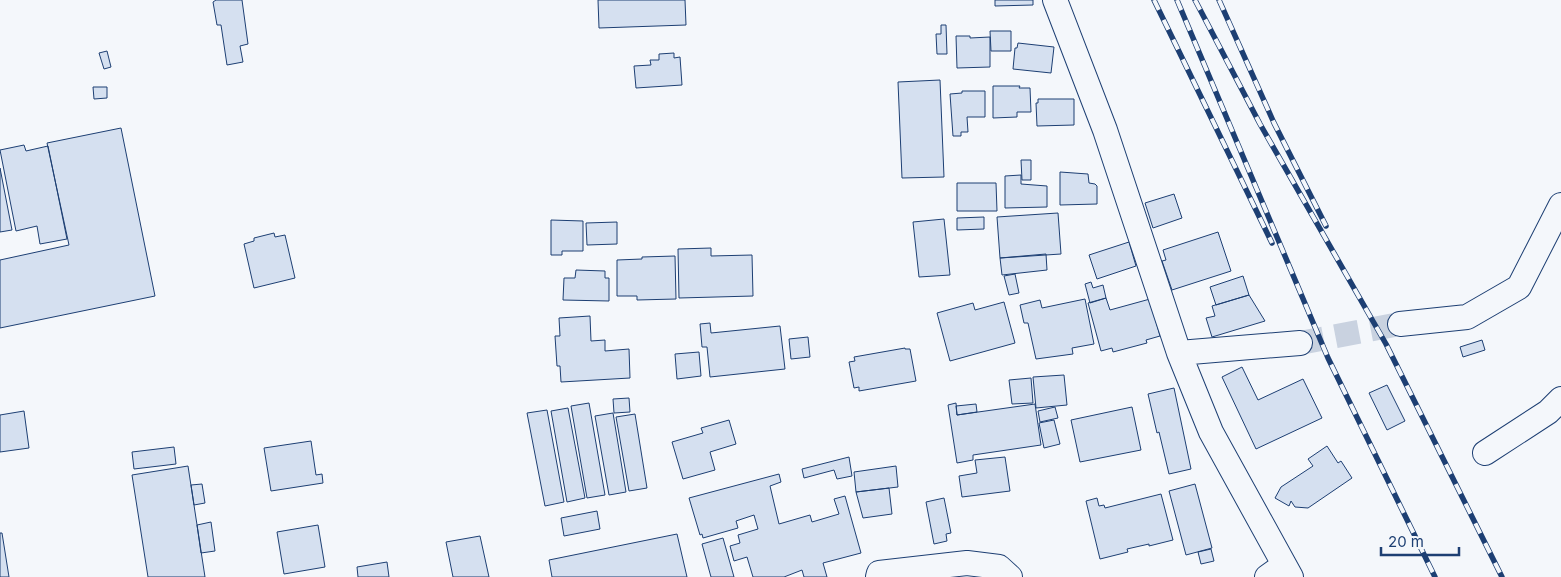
<svg xmlns="http://www.w3.org/2000/svg" width="1561" height="577" font-family="Inter,sans-serif">
	<style>
		.building { fill: #d5e0f0; stroke: #1d3f73 }
		.lines { fill: none; stroke-linecap: round; stroke-linejoin: round }
		.minor-tunnel { stroke: #c9d2e0; stroke-width: 24; stroke-dasharray: 24 12; stroke-linecap: butt }
		.minor-casing { stroke: #1d3f73; stroke-width: 26 }
		.minor { stroke: #f4f7fb; stroke-width: 24 }
		.rail-casing { stroke: #1d3f73; stroke-width: 5.5 }
		.rail { stroke: #f4f7fb; stroke-width: 4; stroke-dasharray: 11; stroke-linecap: butt }
	</style>
	<rect width="100%" height="100%" fill="#f4f7fb"/>
	<path class="building" d="M216 0H242L248 44 240 46 243 62 227 65 221 25H217L213 2Z
		M598 0H685L686 25 599 28Z
		M995 0H1033V5L995 6Z
		M941 25H946L947 54H937L936 34H941Z
		M990 31H1011V51H991Z
		M956 36H970V38L990 37V67L957 68Z
		M1018 43 1054 47 1051 73 1013 69 1015 48H1017Z
		M107 51 111 67 104 69 99 53Z
		M674 53V58L680 57 682 85 636 88 634 66 651 65 650 60H659V54Z
		M940 80 944 177 902 178 898 82Z
		M993 86H1020L1019 88H1030L1031 112H1017V117L993 118Z
		M93 87H107V98L94 99Z
		M962 91H985V117H967L968 132H961V136H953L950 94 962 93Z
		M1038 99H1074V125L1037 126 1036 103H1038Z
		M121 128 155 296 0 328V260L69 245 47 143Z
		M24 145 26 151 48 146 67 239 40 244 37 226 16 231 0 150Z
		M1021 160H1031V180H1022Z
		M0 168 12 230 0 232Z
		M1060 172 1088 174 1089 183 1095 184 1097 186V204L1060 205Z
		M1021 175V184L1047 186V207L1005 208V176Z
		M957 183H996L997 211H957Z
		M1174 194 1182 218 1153 228 1145 203Z
		M1058 213 1061 254 1000 258 997 217Z
		M984 217V229L957 230V218Z
		M944 219 950 275 919 277 913 222Z
		M551 220 583 221V251H562V255H551Z
		M617 222V244L587 245 586 223Z
		M1218 232 1231 271 1172 290 1162 261 1166 260 1163 250Z
		M274 233 275 237 285 235 295 278 254 288 244 244 254 241V238Z
		M1129 242 1136 266 1097 279 1089 255Z
		M711 248V256L752 255 753 296 679 298 678 249Z
		M1046 254 1047 270 1002 275 1000 258Z
		M675 256 676 299 637 300V296H617V260L642 259V257Z
		M576 270 605 271V278H609V301L563 300 564 278H575Z
		M1015 274 1019 293 1009 295 1004 276Z
		M1243 276 1249 295 1216 305 1210 287Z
		M1091 282 1093 288 1103 285 1106 298 1090 303 1085 284Z
		M1249 295 1265 321 1212 337 1206 318 1215 316 1212 306Z
		M1106 298 1110 310 1150 299 1160 336 1146 340 1147 343 1113 352 1112 348 1101 351 1088 303Z
		M1085 299 1094 344 1072 348 1073 354 1036 359 1028 323H1024L1020 305 1040 300 1042 308Z
		M1004 302 1015 343 950 361 937 313 973 303 975 310Z
		M590 316 591 341 605 340V351L629 349 630 378 561 382 560 366H557L555 336H560L559 318Z
		M710 323 711 333 780 326 785 369 710 377 707 347H702L700 324Z
		M808 337 810 357 791 359 789 339Z
		M1482 340 1485 350 1463 357 1460 347Z
		M905 348V349H910L916 381 859 391V387L854 388 849 362 855 361 854 357Z
		M699 352 701 376 677 379 675 354Z
		M1242 367 1258 400 1303 379 1322 418 1256 449 1222 377Z
		M1064 375 1067 405 1036 408 1033 377Z
		M1031 378 1033 403 1012 404 1009 380Z
		M1387 385 1405 421 1387 430 1369 393Z
		M1174 388 1191 469 1169 474 1159 432 1157 433 1148 394Z
		M629 398 630 412 614 413 613 399Z
		M589 403 605 495 587 498 571 406Z
		M956 403 957 415 1035 404 1041 445 973 455V460L957 463 948 405Z
		M976 404 977 412 957 415 956 406Z
		M1055 407 1058 418 1040 422 1038 411Z
		M1132 407 1141 450 1080 462 1071 420Z
		M568 408 585 498 567 502 551 411Z
		M547 410 564 502 545 506 527 413Z
		M24 411 29 448 0 452V415Z
		M613 413 626 492 609 495 595 416Z
		M635 414 647 488 629 491 616 417Z
		M729 420 736 444 710 452 715 470 683 479 672 442 703 433 701 428Z
		M1054 420 1060 444 1044 448 1039 423Z
		M311 441 316 475 322 474 323 483 271 491 264 448Z
		M1327 446 1338 463 1341 461 1352 478 1308 508 1295 507 1291 501 1289 506 1275 498 1281 487 1313 466 1308 459Z
		M174 447 176 464 134 469 132 452Z
		M849 457 852 476 837 479 834 470 804 478 802 469Z
		M1005 457 1010 491 962 497 959 476 977 473 975 460Z
		M188 466 205 577H148L132 475Z
		M896 466 898 487 856 492 854 472Z
		M779 474 781 482 770 486 779 524 810 515 812 522 839 514 834 499 845 496 861 553 823 563 827 577H804L802 570 784 577H753L747 557 734 561 730 546 740 543 738 535 758 529 754 515 736 521 738 528 703 538 702 534 700 535 689 498Z
		M202 484 205 503 194 505 191 485Z
		M1195 484 1212 548 1186 555 1169 491Z
		M889 488 892 514 863 518 856 492Z
		M1161 494 1173 540 1149 546V544L1127 549 1128 552 1100 559 1086 501 1097 498 1099 506 1104 505 1105 508Z
		M944 498 951 533 946 534 947 541 934 544 926 502Z
		M597 511 600 529 564 536 561 518Z
		M211 522 215 551 201 553 197 525Z
		M318 525 325 567 284 574 277 532Z
		M0 533H2L9 577H0Z
		M677 534 687 577H552L549 560Z
		M480 536 489 577H453L446 542Z
		M723 538 734 577H711L702 544Z
		M1211 549 1214 561 1201 564 1198 552Z
		M387 562 389 577H358L357 567Z"/>
	<g class="lines">
		<path class="minor-tunnel" d="M1300 343 1400 324"/>
		<g class="minor-casing">
			<path id="minor" d="M1055 0 1105 130 1179 353 1211 432 1291 577
				M1400 324 1467 317 1519 287 1561 205
				M1179 353 1300 343
				M1485 453 1548 412 1561 399
				M878 577 879 573 967 563 999 567 1010 577
				M1267 577 1284 565"/>
		</g>
		<use href="#minor" class="minor"/>
		<g class="rail-casing">
			<path id="rail" d="M1154 0 1272 243
				M1177 0 1328 358 1435 577
				M1195 0 1260 124 1386 344 1502 577
				M1219 0 1274 123 1326 226"/>
		</g>
		<use href="#rail" class="rail"/>
	</g>
	<path d="M1381 547v8h78v-8" fill="none" stroke="#1d3f73" stroke-width="2.5"/>
	<text x="1388" y="547" font-size="15" fill="#1d3f73" stroke="#f4f7fb" stroke-width="4" paint-order="stroke">20 m</text>
</svg>
